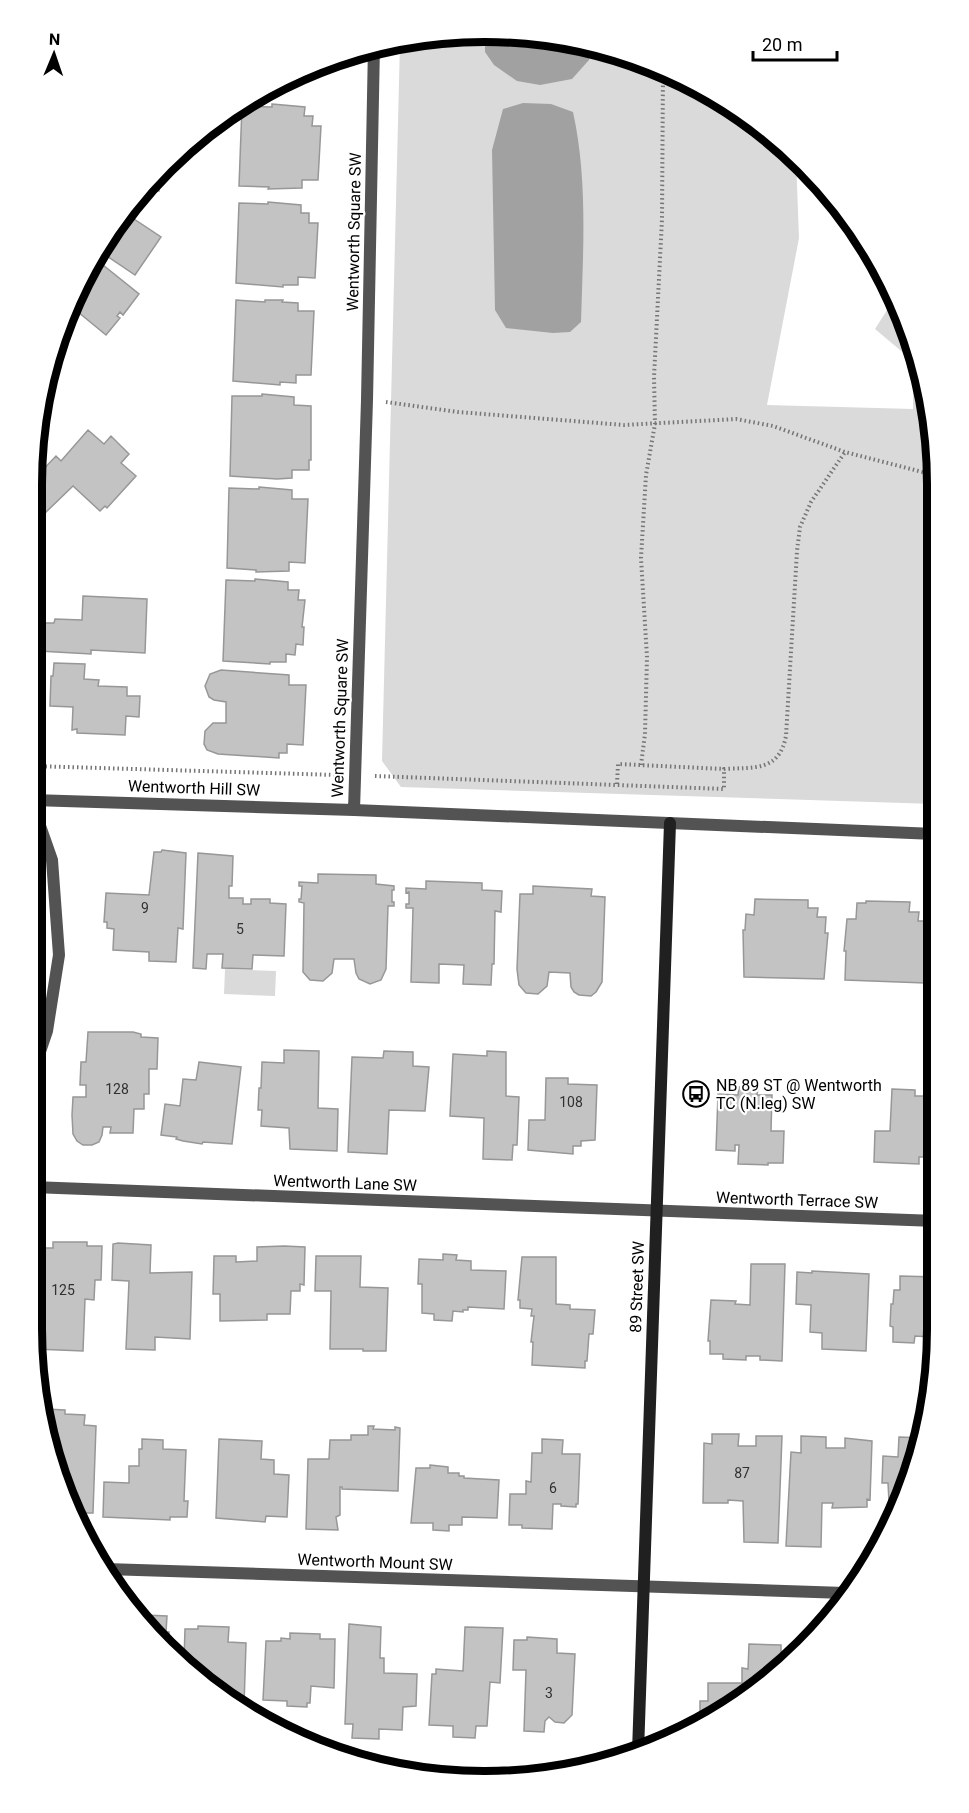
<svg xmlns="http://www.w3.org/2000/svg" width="969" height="1813" font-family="Roboto,sans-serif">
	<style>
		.green { fill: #dadada }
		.water { fill: #a1a1a1 }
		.building { fill: #c3c3c3; stroke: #979797; stroke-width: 1.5 }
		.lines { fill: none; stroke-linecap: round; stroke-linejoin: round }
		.path { stroke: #757575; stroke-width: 4; stroke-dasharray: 1.5 3; stroke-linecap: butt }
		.street { stroke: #535353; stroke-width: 12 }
		.secondary { stroke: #202020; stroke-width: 12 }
		.labels { text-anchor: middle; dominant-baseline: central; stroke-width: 4.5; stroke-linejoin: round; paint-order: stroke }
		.number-label { font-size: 14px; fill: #313131 }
		.street-label { font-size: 16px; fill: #000; stroke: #fff }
		.poi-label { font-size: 16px; fill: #000; stroke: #fff; text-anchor: start }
		.rim { fill: none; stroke: #000; stroke-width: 8 }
	</style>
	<rect width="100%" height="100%" fill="#fff"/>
	<path class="green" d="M455 32 543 35 630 55 711 92 783 144 796 158 799 238 767 405 913 409V361L875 329 894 299 913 339 934 426 935 804 401 787 382 761 400 42Z
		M225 969 276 971 275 996 224 994Z"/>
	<path class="water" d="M485 33 543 35 591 46 589 60 572 79 540 85 517 81 494 65 485 52Z
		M523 103 551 104 573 112C588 180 583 252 581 322L570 332 553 333 506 328 495 310 492 150 503 109Z"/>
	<path class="building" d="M272 104 305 107 304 116H313L312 126H321L318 180H302V188L268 189 269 187 239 186 242 106 272 107Z
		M160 171 159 191 141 190 144 186Z
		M268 202 301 205V213H309V223H318L315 278 298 277V285H283V287L236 283 239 203 268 204Z
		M125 213 161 237 135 275 98 250Z
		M93 257 139 294 123 315 120 312 117 316 120 318 106 335 72 307Z
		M236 300 265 302V300H283L282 302 298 303V311H314L311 375H296V383L280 382V385L233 381Z
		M262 394 294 397V405L311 406V460H309V470H292V478L277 479 230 476 232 396H262Z
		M88 430 104 444 111 436 129 454 121 463 136 476 107 508 105 506 100 511 73 486 44 514 38 509 37 510 32 506V481L56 456 61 461Z
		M259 487 292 490V499H308L305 563 289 562V571L256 572V570L227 568 229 488 259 489Z
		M255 579 288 582V590H299L298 600H305L302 627H304L303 645 296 644 295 655 286 654V662H270V664L223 661 226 580 255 581Z
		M83 596 147 599 145 653 91 650V654L39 651 41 623H54L55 619 82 620Z
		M54 663 85 664 84 679 99 680 98 686 127 687V696H140L139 717 126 716 125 735 77 733V729L72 730 73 707 50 706 51 676H53Z
		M221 670 289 675V685H306L303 745 287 744V753H279V758L218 754 207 750 204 744 205 731 213 723H226V702L214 700 209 697 205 686 210 674Z
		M162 850 186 853 183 929 178 928 176 962 149 961V952L113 950 114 929 107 928V922H104L106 893 149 895 154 852H161Z
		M198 853 233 856 232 886H229V898H243V904H251V899H270V903L286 904 284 956 253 955 252 969 222 968 223 954H207L206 969 193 968Z
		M318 874 376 875V884L394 886V890H392V902H394V906H388L386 969 381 980 370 984 359 979 356 973 354 959H334L332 973 323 981 310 980 303 972 304 903 299 902V899H301L302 886H299V882L318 883Z
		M426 881 482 883V890L502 891 501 912 495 911 494 964H492L491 985 463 984 464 965 439 964V983L411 982 413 908H406V904H409V892L406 893V888L426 889Z
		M533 886 592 889 591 896 605 897 602 982 596 992 591 996 579 995 574 992 571 987 570 973 549 972 547 986 538 994 526 993 519 985 517 969 520 894H533Z
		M755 899 808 900V908H818L817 917H826L825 933H828L824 979 744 977 743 930H745L746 914 754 915Z
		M866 901 910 902 909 912H919L918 921H927L926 936H928L925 983 845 980 846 951H844L847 919H856L857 903H866Z
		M88 1032H133L141 1034V1037L158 1038 157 1069H149V1094H144V1109H134L133 1133H110L111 1127H103L102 1135 99 1142 92 1145H83L77 1141 73 1134 72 1115 73 1097H86V1085H80L81 1062H86Z
		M284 1050 319 1051 318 1108 338 1109 337 1151 290 1149 289 1128 261 1126 262 1110H258L259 1088H261L262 1062 284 1063Z
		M384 1051 413 1052V1066L429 1067 425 1111 389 1110 387 1154 348 1152 352 1057 383 1058Z
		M487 1051 506 1052V1096L519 1097 517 1145H513L512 1160 483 1159 484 1118 450 1116 453 1054 487 1056Z
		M199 1062 241 1067 232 1144 203 1142 202 1144 183 1141 176 1139 177 1137 161 1135 165 1104 180 1106 183 1079 196 1080Z
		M546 1078H568V1084L597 1085 595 1140 581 1141V1146H573V1154L528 1150 529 1120H545Z
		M739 1087 758 1088 757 1095H772L771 1131H784L783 1163H768V1165L738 1164 739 1145H735V1151L716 1150 718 1094 738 1095Z
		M892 1089 915 1090V1096H936V1152H929V1157H919V1164L874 1162 875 1131H890Z
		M53 1242H87V1246H102L101 1280H95L94 1300 85 1299 83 1351 35 1349 32 1328V1254L41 1255V1248H53Z
		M118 1243 151 1245 150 1273 192 1272 190 1339 155 1337V1350L126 1349 129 1281 112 1280 113 1244Z
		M284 1246 305 1247 304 1285 300 1284V1291H291L290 1314H267V1320L220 1321V1294H213L214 1256H236V1262L257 1261V1247Z
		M443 1254 457 1255 456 1260 471 1261V1270L506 1271 504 1309 468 1307V1310H463V1312L453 1311 452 1321 434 1320V1314L422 1313V1284H418L419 1259 443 1260Z
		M316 1256H361L360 1287 388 1288 386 1351H363V1349H330L331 1291H315Z
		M522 1257H556V1304L570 1305V1309L595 1310 593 1334H589L587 1361H585V1368L532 1365 533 1342H531L534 1316H531L532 1309 520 1308V1300H518Z
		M751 1264H785L782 1361 760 1360V1356H746V1360L723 1359V1354H710V1341H708L711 1300 736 1301 735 1304 750 1305Z
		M812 1271 869 1274 866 1351 822 1349V1333L810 1332 811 1305 796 1304 797 1272 812 1273Z
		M900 1276 936 1277V1328L932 1327V1337L915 1336 914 1343 893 1342V1327L890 1326 891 1304H893L894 1290H900Z
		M45 1409 65 1410V1414L85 1415 84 1425 96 1426 93 1513H76L56 1474Z
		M368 1426H374L373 1429 395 1430V1427L400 1428 398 1491 342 1489V1487H340V1515L336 1517 338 1530 306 1529 308 1459H329L330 1440H351V1435H368Z
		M712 1434H739L738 1446H756V1436H782L778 1543 744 1542 743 1501 728 1500V1503H703L704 1443 712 1444Z
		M801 1436 826 1437V1448H845V1438L872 1441 870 1500 867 1499V1507L832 1508 833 1503H822L821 1547 786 1546 791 1452 801 1453Z
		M899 1437 923 1438 922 1446 899 1502H889L888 1483H882L883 1456 898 1457Z
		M142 1439 163 1440V1449L186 1450 184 1501H188L187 1517H170V1520L103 1517 104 1482 129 1483V1466H139V1449H142Z
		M219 1439 262 1441 261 1459 274 1460V1474L289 1475 287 1517 266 1516 265 1522 216 1518Z
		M542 1439 563 1440 562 1454H580L578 1504H576V1507L561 1506V1504H553L552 1529 522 1528V1525H509L510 1494H526V1481L531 1482 532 1453H542Z
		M430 1465 448 1467V1473H459V1476H464V1478L499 1480 497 1518 462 1517V1525H449V1531L433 1530V1523H411L416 1468H430Z
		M145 1615 167 1616 166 1632H169V1645L137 1616Z
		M349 1624 381 1627 380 1658H384V1673L417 1674 416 1706 403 1707 402 1730 379 1729V1739L352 1738 353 1724H345Z
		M198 1626 229 1627 228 1642 246 1643 244 1706 239 1708 233 1705 192 1666V1660H184L185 1629H198Z
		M465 1627 503 1628 500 1683 490 1682 487 1726H476L475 1738 453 1737V1726L429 1725 432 1674H436V1669L463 1671Z
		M290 1633 320 1634V1639H335L334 1688 311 1686 310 1703H307V1707L287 1706V1701L263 1700 266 1641H281V1638L290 1639Z
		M527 1637 557 1639V1653L575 1654 572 1715 564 1723 555 1722 549 1717 545 1721 544 1732 524 1731 526 1670H513L514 1640H527Z
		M749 1644 781 1645V1671L700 1721V1701H708V1683H742V1668L748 1669Z"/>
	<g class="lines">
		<path class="path" d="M386 402 458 412 624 425 736 419 773 426 845 452 934 475
			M641 765 645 734 647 657 641 558 646 475 655 424 654 377 662 219 663 70
			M32 766 337 775
			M375 776 724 789V769C754 767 779 772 786 736L797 551 800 527 811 502 845 452
			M617 784 618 764 724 769"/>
		<path class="street" d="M374 46 367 400 354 810 935 834
			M347 54 374 55
			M32 800 354 810
			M32 1075 47 1031 59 955 52 860 32 803
			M32 1187 936 1221
			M106 1569 845 1593"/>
		<path class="secondary" d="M638 1752 670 823"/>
	</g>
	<defs>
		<g id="bus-ring" transform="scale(1.35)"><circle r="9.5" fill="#fff" stroke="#000" stroke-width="1.5"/><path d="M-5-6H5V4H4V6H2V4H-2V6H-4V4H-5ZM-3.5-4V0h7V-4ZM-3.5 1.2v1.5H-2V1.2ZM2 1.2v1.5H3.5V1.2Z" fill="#000"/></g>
	</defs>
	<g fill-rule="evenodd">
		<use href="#bus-ring" x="696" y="1094"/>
	</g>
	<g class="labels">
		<g class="number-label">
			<text x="145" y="908">9</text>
			<text x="240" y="929">5</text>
			<text x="117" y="1089">128</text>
			<text x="571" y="1102">108</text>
			<text x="63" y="1290">125</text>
			<text x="742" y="1473">87</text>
			<text x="553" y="1488">6</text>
			<text x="549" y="1693">3</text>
		</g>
		<g class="street-label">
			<text transform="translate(354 232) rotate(-89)">Wentworth Square SW</text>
			<text transform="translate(340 718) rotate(-88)">Wentworth Square SW</text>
			<text transform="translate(194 788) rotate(2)">Wentworth Hill SW</text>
			<text transform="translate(345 1183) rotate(2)">Wentworth Lane SW</text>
			<text transform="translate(797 1200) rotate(2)">Wentworth Terrace SW</text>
			<text transform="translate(637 1287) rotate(-88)">89 Street SW</text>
			<text transform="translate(375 1562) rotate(2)">Wentworth Mount SW</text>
		</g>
		<g class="poi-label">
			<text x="716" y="1085">NB 89 ST @ Wentworth<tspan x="716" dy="18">TC (N.leg) SW</tspan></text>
		</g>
	</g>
	<path d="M0 0H969V1813H0ZM484 42H485A442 442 0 0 1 927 484V1329A442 442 0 0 1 485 1771H484A442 442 0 0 1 42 1329V484A442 442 0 0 1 484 42Z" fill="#fff" fill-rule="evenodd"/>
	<path class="rim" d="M484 42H485A442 442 0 0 1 927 484V1329A442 442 0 0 1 485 1771H484A442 442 0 0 1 42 1329V484A442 442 0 0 1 484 42Z"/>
	<g transform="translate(54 54) rotate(2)" stroke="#ffffff" stroke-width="4.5" paint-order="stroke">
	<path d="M0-4.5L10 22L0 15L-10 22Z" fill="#000000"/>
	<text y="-9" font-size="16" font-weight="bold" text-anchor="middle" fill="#000000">N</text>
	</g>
	<path d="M753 51v9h84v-9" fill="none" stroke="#000000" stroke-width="3"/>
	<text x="762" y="51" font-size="18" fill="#000000" stroke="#ffffff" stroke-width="4.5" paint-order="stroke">20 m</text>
</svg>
